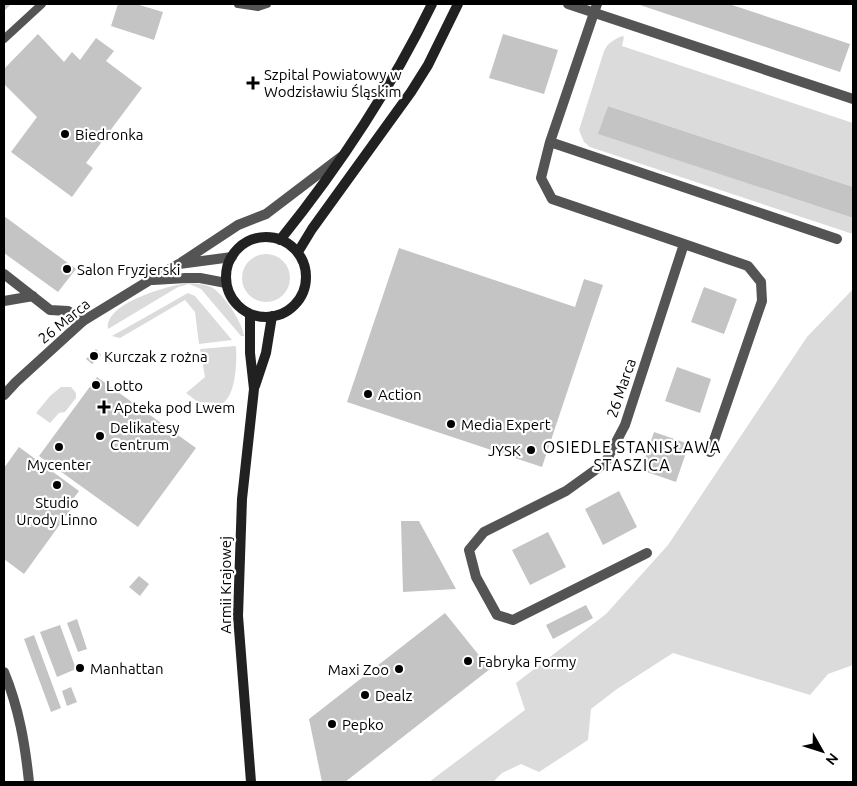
<svg xmlns="http://www.w3.org/2000/svg" width="857" height="786" font-family="Ubuntu,sans-serif">
	<style>
		.green { fill: #dbdbdb }
		.building { fill: #c4c4c4 }
		.lines { fill: none; stroke-linecap: round; stroke-linejoin: round }
		.service { stroke: #545454; stroke-width: 8 }
		.minor { stroke: #545454; stroke-width: 10 }
		.tertiary { stroke: #545454; stroke-width: 10 }
		.secondary { stroke: #212121; stroke-width: 10 }
		.poi-dot { fill: #000; stroke: #fff; stroke-width: 2 }
		.labels { text-anchor: middle; dominant-baseline: central; stroke-width: 4.5; stroke-linejoin: round; paint-order: stroke }
		.poi-label { font-size: 15px; fill: #000; stroke: #fff; text-anchor: start }
		.street-label { font-size: 15px; fill: #000; stroke: #fff }
		.neighbourhood-label { font-size: 16px; letter-spacing: 1px; fill: #000; stroke: #fff }
	</style>
	<rect width="100%" height="100%" fill="#fff"/>
	<path class="green" d="M622 36 624 37 622 46 853 123V187L608 106 599 134 853 218V234L590 147 584 142 579 130 604 51C608 43 613 40 622 36Z
		M242 278a24 24 0 1 1 48 0a24 24 0 1 1-48 0Z
		M187 283C195 283 204 284 211 287 223 293 243 323 244 336H241L201 289 189 284 178 287 108 329C104 303 168 286 187 283Z
		M853 289V665L828 674 810 695 673 653 617 689 591 709 588 740 539 772 521 764 502 773 493 782H429L525 710 516 683 606 614 668 545 807 337Z
		M188 293 195 296 232 340 199 344 195 312 185 300 120 338 112 336Z
		M235 346 236 347C237 362 236 394 223 403L198 402 186 393 205 377 200 349Z
		M61 387H71L76 393V398L65 412 59 413 50 423 36 413 50 396Z"/>
	<path class="building" d="M4 4 10 5 4 11Z
		M118 4H136L163 12 154 40 111 26Z
		M637 4H729L850 44 840 72Z
		M38 34 64 62 72 52 80 60 96 38 114 51 106 61 142 88 86 163 93 168 72 197 11 152 37 117 4 84V69Z
		M503 34 558 50 544 94 489 78Z
		M608 106 853 187V218L598 134Z
		M4 216 76 269 58 292 4 253Z
		M399 248 575 307 584 279 603 285 542 467 347 402Z
		M704 287 737 299 724 334 691 322Z
		M96 349 101 355 92 364 86 359Z
		M677 367 711 379 700 413 665 401Z
		M97 377 196 448 138 527 39 456Z
		M654 432 689 444 676 482 641 470Z
		M19 447 79 491 67 507 71 509 24 574 4 559V468Z
		M619 491 637 527 603 545 585 509Z
		M401 521H419L456 589 403 592Z
		M548 532 566 567 530 585 512 550Z
		M139 576 149 584 140 596 129 587Z
		M586 605 593 618 553 639 546 625Z
		M445 613 490 669 345 782H322L309 719Z
		M77 619 87 649 78 652 67 623Z
		M60 625 76 669 57 677 40 632Z
		M34 635 61 708 51 712 24 639Z
		M71 687 77 702 67 706 62 691Z"/>
	<g class="lines">
		<path class="service" d="M238 4 258 7 267 4
			M4 39 42 4"/>
		<path class="minor" d="M568 4 853 99
			M597 4 550 142 541 178 552 199 684 244 625 425 605 463 566 491 484 532 469 550 476 577 497 615 513 620 647 553
			M550 142 837 239
			M684 244 748 266 761 282 762 301 710 452
			M4 274 50 310 68 311 83 321
			M4 301 33 296
			M4 672C19 708 25 744 29 782"/>
		<path class="tertiary" d="M182 262 238 225 266 214 341 157
			M153 280 186 278H200L226 283
			M4 395 16 382 83 321 150 280 179 264 232 257"/>
		<path class="secondary" d="M226 277a40 40 0 1 1 80 0a40 40 0 1 1-80 0Z
			M280 240C339 167 391 88 432 4
			M298 252 312 229 411 92 428 65 458 4
			M250 314V353L254 389 242 499 238 616 251 782
			M255 386 266 353 272 316"/>
	</g>
	<g class="poi-dot">
		<path d="M250.5 75.5h5v5h5v5h-5v5h-5v-5h-5v-5h5z"/>
		<circle cx="65" cy="134" r="5"/>
		<circle cx="67" cy="269" r="5"/>
		<circle cx="94" cy="356" r="5"/>
		<circle cx="96" cy="385" r="5"/>
		<circle cx="368" cy="394" r="5"/>
		<path d="M101.5 399.5h5v5h5v5h-5v5h-5v-5h-5v-5h5z"/>
		<circle cx="451" cy="424" r="5"/>
		<circle cx="100" cy="436" r="5"/>
		<circle cx="59" cy="447" r="5"/>
		<circle cx="531" cy="450" r="5"/>
		<circle cx="57" cy="485" r="5"/>
		<circle cx="468" cy="661" r="5"/>
		<circle cx="80" cy="668" r="5"/>
		<circle cx="399" cy="669" r="5"/>
		<circle cx="365" cy="695" r="5"/>
		<circle cx="332" cy="724" r="5"/>
	</g>
	<g class="labels">
		<g class="poi-label">
			<text x="264" y="74">Szpital Powiatowy w<tspan x="264" dy="17">Wodzisławiu Śląskim</tspan></text>
			<text x="75" y="134">Biedronka</text>
			<text x="77" y="269">Salon Fryzjerski</text>
			<text x="104" y="356">Kurczak z rożna</text>
			<text x="106" y="385">Lotto</text>
			<text x="378" y="394">Action</text>
			<text x="114" y="407">Apteka pod Lwem</text>
			<text x="461" y="424">Media Expert</text>
			<text x="110" y="427">Delikatesy<tspan x="110" dy="17">Centrum</tspan></text>
			<text x="521" y="450" text-anchor="end">JYSK</text>
			<text x="59" y="464" text-anchor="middle">Mycenter</text>
			<text x="57" y="502" text-anchor="middle">Studio<tspan x="57" dy="17">Urody Linno</tspan></text>
			<text x="478" y="661">Fabryka Formy</text>
			<text x="90" y="668">Manhattan</text>
			<text x="389" y="669" text-anchor="end">Maxi Zoo</text>
			<text x="375" y="695">Dealz</text>
			<text x="342" y="724">Pepko</text>
		</g>
		<g class="street-label">
			<text transform="translate(64 321) rotate(-39)">26 Marca</text>
			<text transform="translate(621 388) rotate(-71)">26 Marca</text>
			<text transform="translate(225 585) rotate(-90)">Armii Krajowej</text>
		</g>
		<g class="neighbourhood-label">
			<text x="632" y="447">OSIEDLE STANISŁAWA<tspan x="632" dy="18">STASZICA</tspan></text>
		</g>
	</g>
	<rect width="857" height="786" fill="none" stroke="#000000" stroke-width="10"/>
	<g transform="translate(822 751) rotate(129)" stroke="#ffffff" stroke-width="4" paint-order="stroke">
	<path d="M0-4L9 19L0 12L-9 19Z" fill="#000000"/>
	<text y="-8" font-size="14" font-weight="bold" text-anchor="middle" fill="#000000">N</text>
	</g>
</svg>
